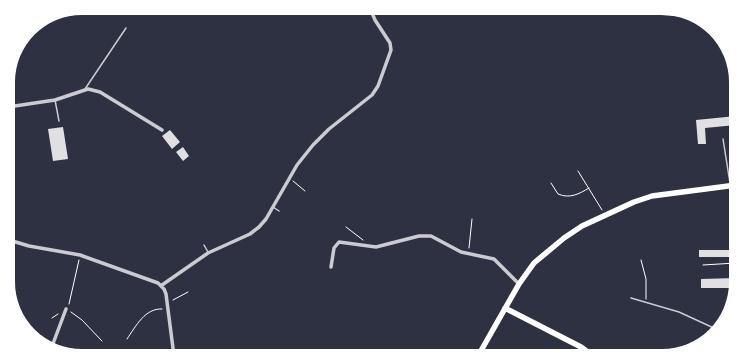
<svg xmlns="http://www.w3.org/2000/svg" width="744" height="364" font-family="'Archivo Narrow',sans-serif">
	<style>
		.building { fill: #e0e0e3 }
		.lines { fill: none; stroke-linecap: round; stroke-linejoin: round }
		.path { stroke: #fff; stroke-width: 1 }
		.service { stroke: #caccd0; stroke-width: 1.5 }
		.minor { stroke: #caccd0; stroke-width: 3.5 }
		.primary { stroke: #fff; stroke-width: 5.5 }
	</style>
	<rect width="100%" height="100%" fill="#2d3142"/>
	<path class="building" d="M736 116V125L705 128 706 144H698L696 120Z
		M63 127 68 159 53 161 48 129Z
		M170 130 180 142 172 149 162 136Z
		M183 147 189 156 183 161 176 152Z
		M733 240H736V257H699V250H733Z
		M736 278 735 288H701V279Z"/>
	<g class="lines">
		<path class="path" d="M578 171 602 210
			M293 181 305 191
			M551 183 558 194C570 199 579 194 589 188
			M346 227 363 240
			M469 248 472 219
			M641 260 646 279V299
			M703 265 736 263
			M173 300 188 292
			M69 304 79 260
			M71 312 82 320 102 341
			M52 318 58 314
			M127 339C136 326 145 308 162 309"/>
		<path class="service" d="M624 8 631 12 697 17
			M85 89 126 28
			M55 100 59 121
			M723 139 730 183
			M273 207 279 211
			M204 245 208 252
			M631 298 679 312 716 329"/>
		<path class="minor" d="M8 107 55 100 88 89 100 92 162 130
			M9 240 29 246 80 255 158 283 164 289 166 294 174 356
			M331 267 334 248 339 242 376 247 419 236H431L461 252 494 259 519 284
			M162 285 208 253 250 234 259 227 266 219 297 165 313 145 329 129 372 95 378 86 391 50 390 43 375 20 370 8
			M51 349 66 309"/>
		<path class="primary" d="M505 308 581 347 593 356
			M478 356 519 284 534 263 564 238 582 226 634 202 652 196 736 185"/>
	</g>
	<path d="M0 0H744V364H0ZM82 15H662A67 67 0 0 1 729 82V282A67 67 0 0 1 662 349H82A67 67 0 0 1 15 282V82A67 67 0 0 1 82 15Z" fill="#fff" fill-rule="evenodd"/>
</svg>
